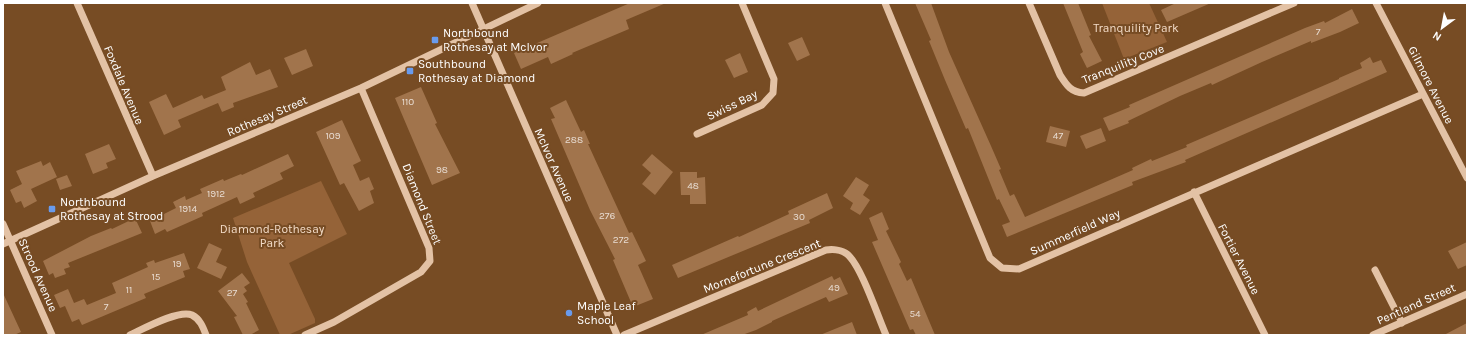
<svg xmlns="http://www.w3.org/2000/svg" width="1470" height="338" font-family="Karla,sans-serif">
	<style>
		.green { fill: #956338 }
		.building { fill: #a1744c }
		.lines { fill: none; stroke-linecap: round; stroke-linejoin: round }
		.minor { stroke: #e3c2a5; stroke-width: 7 }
		.poi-dot { fill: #699bed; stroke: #774c24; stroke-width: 1.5 }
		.labels { text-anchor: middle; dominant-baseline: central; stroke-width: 4; stroke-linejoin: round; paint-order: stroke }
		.number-label { font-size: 10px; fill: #e8dcd2 }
		.park-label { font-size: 12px; fill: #f3dcc8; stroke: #774c24 }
		.poi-label { font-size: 12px; fill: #fff; stroke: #774c24; text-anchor: start }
		.street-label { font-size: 12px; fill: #fff; stroke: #774c24 }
	</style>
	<rect width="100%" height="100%" fill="#774c24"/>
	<path class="green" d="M1102 3H1149L1167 42 1124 59Z
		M321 181 347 234 289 263 315 319V323L288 335H280L247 262 233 218Z"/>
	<path class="building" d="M630 3H666L626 20 629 29 572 53 573 54 551 64 548 57 521 69 514 53Z
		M915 3H931L949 52 991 146 1001 169 999 170 1010 196 1014 194 1025 217 1133 170 1132 168 1151 159 1152 161 1187 147 1186 145 1339 79V78L1362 68 1360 63 1370 57 1373 63 1381 60 1387 72 1185 160 1186 162 1132 182 1133 185 1007 237 1002 225 1010 222 999 199 997 200 968 128 966 129 945 80 929 41 931 40Z
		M1063 3H1078L1091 35 1089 36 1102 61 1087 68 1080 54 1083 52Z
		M1176 3H1211L1167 22 1161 10Z
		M1352 9 1359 23 1340 32 1311 43V41L1262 62 1212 85 1211 83 1180 96 1128 121 1129 123 1109 131 1103 118 1130 107 1129 105 1305 28 1324 21 1325 23Z
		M802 37 810 55 797 61 788 43Z
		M306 49 313 66 292 75 284 58Z
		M740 53 748 72 734 78 725 60Z
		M250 62 256 75 270 69 278 87 233 103 234 107 222 112 218 103 178 120 181 127 164 135 149 102 166 94 173 108 202 95 204 99 226 90 221 77Z
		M421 87 437 123 435 124 460 173 432 185 395 98Z
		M566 100 581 132 584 130 590 144H588L629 233 632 232 646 261 638 265 653 299 633 307 613 260 615 259 590 210 551 119 555 118 550 108Z
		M342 120 361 161 353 165 360 181 369 177 374 189 370 191 374 203 359 211 344 183 340 185 316 132Z
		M1050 126 1070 131 1066 147 1046 142Z
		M1101 128 1106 141 1086 149 1080 136Z
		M109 144 116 159 106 163 108 168 93 174 85 154Z
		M288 154 294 166 280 173 283 179 253 193 255 197 240 204 237 197 202 213 203 216 167 232 165 229 155 234 150 221 176 208 173 202 185 196 186 200 202 193 200 189 223 179 224 181 241 174 242 175Z
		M652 154 673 172 655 195 642 184 651 173 642 165Z
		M41 161 43 166 50 162 57 177 31 189 37 201 24 208 21 201 16 203 10 190 22 184 16 171Z
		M680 172H697V178L705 177 706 204H690V195H681Z
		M67 175 72 186 60 190 56 179Z
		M856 177 869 185 863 195 870 200 860 215 850 209 853 203 843 196Z
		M827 193 833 208 809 220 810 223 678 278 672 265 738 236 739 237 789 214 788 211Z
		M882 212 889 229 886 231 901 262 899 264 907 281 911 278 935 335H916L913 329 910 330 872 242 878 240 869 218Z
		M135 218 142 233 68 263 70 267 64 269 66 274 55 278 53 273 49 275 43 261 91 236 111 228 112 229Z
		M1467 242V265L1458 269 1448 251Z
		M209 243 222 249 216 262 227 267 221 279 197 268Z
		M184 253 190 269 183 271 185 277 144 294 146 298 82 325 79 319 72 322 65 306 60 308 54 295 68 289 74 303 84 299 87 305 116 293 112 283 148 267 146 263 154 260 155 263Z
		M242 273 250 283 244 287 247 291 243 294 248 302 246 303 259 330 250 335H243L234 317 237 316 218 291Z
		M832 276 834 280 840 277 848 294 829 302 826 297 772 321V322L756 330 742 335H701L748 315 747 312 756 307 758 311Z
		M3 293 21 332 14 335H3Z
		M852 322 857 335H820Z
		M1467 323V335H1444Z"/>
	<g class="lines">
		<path class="minor" d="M77 3 153 176
			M472 3 617 335
			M885 3 990 258 1002 268 1019 269 1423 94
			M1029 3 1060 75C1067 86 1071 92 1084 93L1294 3
			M1376 3 1467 178
			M697 134 762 105 773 93 774 79 742 3
			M1194 192 1265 335
			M3 224 52 335
			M3 244 153 176 361 88 538 3
			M1375 270 1402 323
			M130 335C143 329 179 309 192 315 200 319 203 327 206 335
			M305 335 334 322 421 272 430 261 429 248 361 88
			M624 335 826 250C833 249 842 250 847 254 861 265 878 317 886 335
			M1373 335 1467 294"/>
	</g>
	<g class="poi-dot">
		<rect x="431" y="36" width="8" height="8" rx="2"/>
		<rect x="406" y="67" width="8" height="8" rx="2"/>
		<rect x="48" y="205" width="8" height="8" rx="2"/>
		<circle cx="569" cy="313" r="4"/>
	</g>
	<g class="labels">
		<g class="number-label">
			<text x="1318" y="32">7</text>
			<text x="408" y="102">110</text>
			<text x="333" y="136">109</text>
			<text x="1058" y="136">47</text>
			<text x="574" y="140">288</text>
			<text x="442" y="170">98</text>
			<text x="693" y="186">48</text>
			<text x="216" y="194">1912</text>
			<text x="188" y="209">1914</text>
			<text x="607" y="216">276</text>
			<text x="799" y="217">30</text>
			<text x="621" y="240">272</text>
			<text x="177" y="264">19</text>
			<text x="156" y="277">15</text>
			<text x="834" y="288">49</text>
			<text x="129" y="290">11</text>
			<text x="232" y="293">27</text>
			<text x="106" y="307">7</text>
			<text x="915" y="314">54</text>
		</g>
		<g class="park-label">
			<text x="1136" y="28">Tranquility Park</text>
			<text x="272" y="229">Diamond-Rothesay<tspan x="272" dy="14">Park</tspan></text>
		</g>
		<g class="poi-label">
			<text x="443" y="33">Northbound<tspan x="443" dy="14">Rothesay at McIvor</tspan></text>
			<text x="418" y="64">Southbound<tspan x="418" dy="14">Rothesay at Diamond</tspan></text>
			<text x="60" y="202">Northbound<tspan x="60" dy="14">Rothesay at Strood</tspan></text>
			<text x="577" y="306">Maple Leaf<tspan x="577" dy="14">School</tspan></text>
		</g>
		<g class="street-label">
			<text transform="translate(1123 64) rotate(-22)">Tranquility Cove</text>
			<text transform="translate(124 85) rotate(67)">Foxdale Avenue</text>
			<text transform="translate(1431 85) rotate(63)">Gilmore Avenue</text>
			<text transform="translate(732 105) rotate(-26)">Swiss Bay</text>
			<text transform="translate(267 116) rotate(-23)">Rothesay Street</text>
			<text transform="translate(554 165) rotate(66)">McIvor Avenue</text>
			<text transform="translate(422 204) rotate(68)">Diamond Street</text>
			<text transform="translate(1075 232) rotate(-24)">Summerfield Way</text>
			<text transform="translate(1239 259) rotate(63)">Fortier Avenue</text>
			<text transform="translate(762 266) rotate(-22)">Mornefortune Crescent</text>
			<text transform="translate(38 275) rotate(66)">Strood Avenue</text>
			<text transform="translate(1416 304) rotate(-24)">Pentland Street</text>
		</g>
	</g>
	<rect width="1470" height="338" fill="none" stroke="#ffffff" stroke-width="8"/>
	<g transform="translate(1442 28) rotate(212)" stroke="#774c24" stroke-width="3" paint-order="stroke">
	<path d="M0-3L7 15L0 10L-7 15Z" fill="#ffffff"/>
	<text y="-6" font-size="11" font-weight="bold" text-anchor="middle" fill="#ffffff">N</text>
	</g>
</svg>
